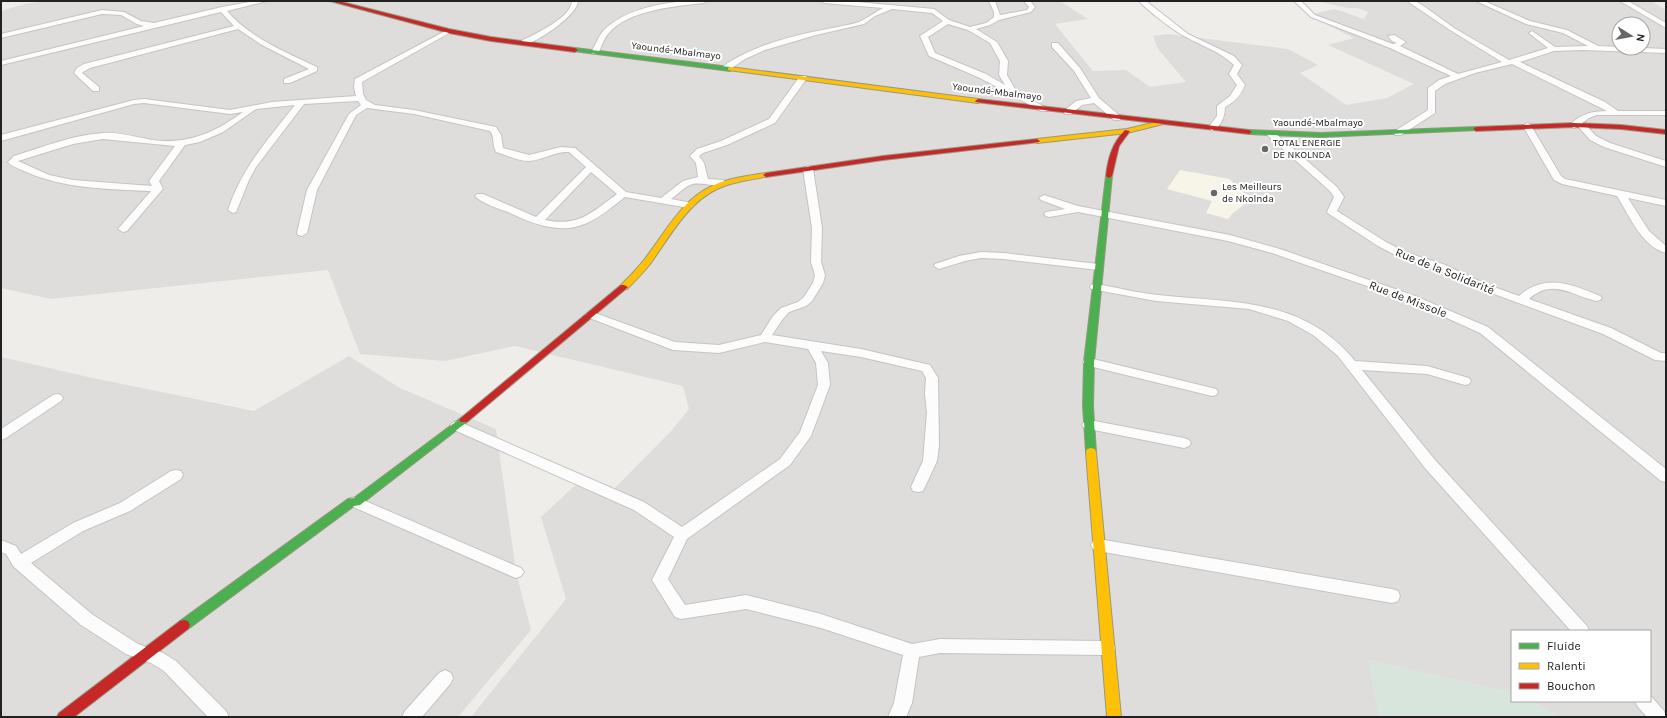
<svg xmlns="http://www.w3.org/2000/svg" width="1667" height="718" font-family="Karla,sans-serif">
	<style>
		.residential { fill: #dedddb; fill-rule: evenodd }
		.education { fill: #f7f5e7 }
		.wetland { fill: #d8e5dc }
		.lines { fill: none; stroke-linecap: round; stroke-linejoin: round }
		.street-casing { stroke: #c5c4c2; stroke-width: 2 }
		.fast-casing { stroke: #989883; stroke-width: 2 }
		.slow-casing { stroke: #989883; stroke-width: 2 }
		.jam-casing { stroke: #989883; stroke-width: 2 }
		.street { fill: #fdfcfc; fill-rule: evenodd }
		.fast { fill: #4caf50; fill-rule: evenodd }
		.slow { fill: #ffc107; fill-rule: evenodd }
		.jam { fill: #c62828; fill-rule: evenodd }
		.poi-dot { fill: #696867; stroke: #fff; stroke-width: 1.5 }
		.labels { text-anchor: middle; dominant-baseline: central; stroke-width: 4; stroke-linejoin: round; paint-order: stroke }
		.far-street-label { font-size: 10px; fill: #212121; stroke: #fff }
		.far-poi-label { font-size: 10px; fill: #212121; stroke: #fff; text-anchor: start }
		.street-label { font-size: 12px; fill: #212121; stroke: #fff }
	</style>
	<rect width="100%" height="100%" fill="#efedea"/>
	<path class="residential" d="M44 1H1060L1088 19 1055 24 1093 71 1126 70 1150 87 1186 82 1158 49 1153 36 1168 34 1288 49 1318 65 1300 73 1346 105 1387 98 1414 84 1328 45 1354 38 1307 15 1335 9 1364 19 1368 12 1358 8H1348L1316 1H1651L1666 10V717H1560L1532 701H1650V631H1512V693L1369 660 1379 717H471L566 599 541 517 583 478 612 491 672 430 689 409 683 386 515 346 445 361 360 354 328 270 51 299 1 288V11L25 4ZM1619 24H1643V48H1619Z
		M349 356 400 388 496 429 516 572 531 630 458 717H1V357L93 378 254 411Z"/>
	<path class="education" d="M1180 170 1230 179 1238 190 1254 197 1232 214 1228 219 1206 213 1212 201 1167 189Z"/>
	<path class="wetland" d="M1369 660 1512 693V701H1532L1560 717H1379Z"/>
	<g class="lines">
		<g class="street-casing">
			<path id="street" d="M255 1H267L227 11C250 38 286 52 317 67V71L290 83H284V79L309 69 262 45 238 29 90 68 83 72 82 73 99 87V91H93L74 73 77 68 84 64 234 26 221 12 1 65V61L144 26 137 24 121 15 102 14 1 38V34L102 10 124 12 141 21 154 23 222 7Z
				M572 1H578C578 15 533 46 521 45V41C535 34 571 18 572 1Z
				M685 1H707L704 3C676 6 627 10 608 34 603 40 601 48 598 54H592L591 52C596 45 598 36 604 30 624 10 657 4 685 1Z
				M821 1H846L934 9 949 20 970 27 986 23 994 17V12L989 1H995L1000 15 1027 10 1029 7 1024 1H1030L1035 7 1031 12 999 20 990 25 976 29 997 42 1008 61 1007 75 1016 91 1048 109 1047 111H1041L980 78 929 56 920 36 943 21 932 13 892 9 875 16 864 24 816 35 765 50 745 59 729 70H723V66C751 47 784 38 817 31 830 28 846 26 859 22 866 19 875 12 883 8L824 3ZM948 24 968 30 990 43 1000 61 999 75 1005 85 986 74 935 53 928 37Z
				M1139 1H1146L1188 34 1234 56 1242 65 1237 74 1245 85C1241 95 1235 102 1225 107 1225 116 1221 127 1212 131L1208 128 1217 116V106L1230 96 1237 85 1229 74 1234 65C1221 52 1202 46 1186 37 1175 32 1147 10 1139 1Z
				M1294 1H1301L1315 15 1393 44 1397 43 1392 41 1388 36 1394 35 1406 42 1400 46 1458 74 1502 62 1450 30 1407 1H1415L1425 7 1454 28 1509 60 1548 48 1530 34 1529 33 1532 31 1555 47 1588 46 1563 33 1526 24 1476 1H1484L1530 21 1567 30 1598 46 1666 49V53L1582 50 1554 51 1520 62 1605 102 1618 111H1666V115H1597L1589 118 1581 124H1585L1596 136 1610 143 1666 161V167L1604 147 1590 140 1578 126 1574 128 1570 125C1580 114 1592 111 1607 111L1512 64 1475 73 1445 84 1435 91V113L1401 135H1395L1394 133 1395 131 1428 110V88L1439 80 1451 76 1390 48 1311 17Z
				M1620 1H1628L1666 23V28Z
				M449 29 452 31 451 32 362 82 363 94 366 100 375 105 414 110 496 127 501 135 503 148 529 155 561 147 575 148 626 192 661 198 683 181 698 177 696 163 690 156 697 149 721 141 769 119 800 76H806L807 78 775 123 727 145 703 153 699 156 704 163 708 179 723 180 728 183C720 190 700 180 690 185 683 188 677 195 671 199L692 203 694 205 692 207 689 208 625 197C613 206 601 217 587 223 561 235 532 224 508 212 499 209 481 203 475 196L477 194H483L536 217 586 167 569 152C556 151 543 160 529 161 518 161 506 155 496 152 492 145 495 137 490 131L414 114 367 108 356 115 317 190 307 233 302 236 298 235 297 233 307 190 349 114 361 105 358 101 304 104 256 167 249 180 236 212 233 213 228 210C241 169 269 138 295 105L256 109 223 132 200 142 185 145 159 181 163 189 161 191 127 231 123 232 118 229 151 191C107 189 64 189 24 171 18 168 11 166 8 162L14 156C43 147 72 135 103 133 119 132 135 137 152 140 186 145 215 133 243 112L230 114 144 103 134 104 1 141V135L134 100 144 99 230 110 272 102 356 96 354 87 355 79ZM103 139 175 146 149 181 152 186 73 180 49 175 18 161 73 144ZM591 172 617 194C591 213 579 227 545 220Z
				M1052 43H1058L1080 68 1099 98 1120 116 1121 118 1120 120H1114L1094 103 1082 105 1071 114H1065L1064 112 1065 110 1076 101 1091 98 1074 71 1052 47Z
				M1527 123 1530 124 1561 176 1565 179 1666 200V206L1628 198 1649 231 1666 246V253C1642 247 1629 215 1617 196L1562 184 1554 180 1523 126Z
				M1271 131 1274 132 1337 187 1344 197 1337 211 1386 242 1407 253 1443 264 1483 283 1519 296C1545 273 1572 284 1600 296L1602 298 1600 300 1596 301C1571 295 1552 278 1529 299L1611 328 1661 353H1666V361L1655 360 1603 334 1475 287 1435 268 1399 257 1378 246 1329 214 1327 212 1334 197 1330 191 1268 136 1267 134Z
				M808 166 813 169 822 228 821 262 825 275 823 283 812 301 806 306 789 312 782 320 772 335 861 349 930 365 938 378 939 445 937 461 923 491 918 492 913 491 911 487 923 461 927 413 925 394 926 378 922 371 861 357 821 351 828 363 830 385 811 436 790 465 687 539 668 579 685 605 746 595 821 614 912 644 940 639 1107 641 1113 643 1115 648 1113 653 1107 655 940 653 919 657 912 703 906 717H888L894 703 903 655 821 628 746 609 681 619 675 617 652 580 674 537 634 510 452 429 450 426 452 423 457 421 462 423 644 502 682 527 780 459 800 432 818 385 816 363 808 349 765 342 719 353 673 350 587 317 585 315 587 313H595L675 342 719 345 761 335 773 316 781 308 798 302 804 297 813 283 815 275 811 262 812 228 803 169Z
				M1044 195 1078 206 1230 235 1280 249 1415 296 1488 327 1666 469V482L1661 481 1480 333 1407 300 1272 253 1228 241 1078 212 1049 217 1046 216 1044 214 1046 212 1065 209 1041 200 1039 198Z
				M981 252 1004 253 1098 264 1103 267 1098 270 1004 259 981 258 965 261 939 269 934 266 935 264 959 256Z
				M1095 284C1116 287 1137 293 1158 295 1232 303 1303 297 1355 361L1427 366 1469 378 1471 381 1469 384 1465 385 1427 374 1362 370 1435 460 1587 626 1589 631H1571L1425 468 1338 356 1313 335 1288 321 1249 309 1156 301 1091 289 1090 287 1091 285Z
				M1089 358 1212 388 1216 389 1218 392 1216 395 1212 396 1085 365 1083 362 1085 359Z
				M57 394 61 395 63 398 61 401 6 438 1 440V429L53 395Z
				M1089 420 1184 438 1189 440 1191 443 1189 446 1184 448 1084 428 1082 425 1084 422Z
				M176 470 181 471 183 475 181 479 130 511 83 531 31 563 93 615 138 644 163 653 176 661 226 711 229 717H208L164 671 151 663 126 654 81 625 14 567 6 554 1 552V540L16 546 21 554 73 523 120 503 171 471Z
				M356 497 521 568 524 572 521 576 516 578 511 576 351 506 349 502 351 498Z
				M1098 539 1392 589 1398 591 1400 596 1398 601 1392 603 1098 551 1093 549 1091 545 1093 541Z
				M445 670 451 673 453 678 451 683 422 717H402L405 711 439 673Z
				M1650 695 1664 711 1666 717H1647L1638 707 1635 701H1650Z"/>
		</g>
		<g class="fast-casing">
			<path id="fast" d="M575 48 730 67 733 69 730 71 573 51V49Z
				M1476 127 1479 129 1478 130 1321 137 1249 134 1246 132 1249 130 1321 133Z
				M1109 174 1112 176 1094 362 1093 406 1096 452 1095 455H1087L1086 452 1083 406 1084 362 1106 176Z
				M464 417 467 418 469 420 467 422 360 505 354 506 188 629 184 630 180 629 178 625 180 621 348 499 354 498 461 418Z"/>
		</g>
		<g class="slow-casing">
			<path id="slow" d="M730 67 978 99 981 101 978 103 728 70V68Z
				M1161 121 1163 122V124L1127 133 1037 143 1034 141 1037 139 1127 129Z
				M766 173 769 175 768 176C751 180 734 181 717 189 687 203 669 238 650 264 643 273 635 281 627 289H621L620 287 621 285C629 277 637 269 644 260 664 235 681 200 712 186 729 178 748 176 766 173Z
				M1091 448 1095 449 1096 452 1121 717H1107L1086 452 1087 449Z"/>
		</g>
		<g class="jam-casing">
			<path id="jam" d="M330 1H338L449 29 491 37 575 48 578 50 575 52 491 41 449 33Z
				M978 99 1249 130 1252 132 1249 134 976 102 975 101Z
				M1574 123 1621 125 1666 130V134L1621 129 1574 127 1476 131 1473 129 1476 127Z
				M1125 130 1130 131 1119 146 1112 176 1109 178 1107 177 1106 176C1108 158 1112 144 1125 130Z
				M1037 139 1040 141 1039 142 883 160 766 177 763 175 766 173 883 156Z
				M621 285H624L628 287 467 422H461L459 420 461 418Z
				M184 620 188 621 190 625 188 629 74 717H57L59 713 180 621Z"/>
		</g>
		<use href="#street" class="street"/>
		<use href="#fast" class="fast"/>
		<use href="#slow" class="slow"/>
		<use href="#jam" class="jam"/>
	</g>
	<g class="poi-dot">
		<circle cx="1265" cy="149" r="4"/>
		<circle cx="1214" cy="193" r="4"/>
	</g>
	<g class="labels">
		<g class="far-street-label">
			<text transform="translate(676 51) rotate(7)">Yaoundé-Mbalmayo</text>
			<text transform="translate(997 92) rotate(7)">Yaoundé-Mbalmayo</text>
			<text x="1318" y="123">Yaoundé-Mbalmayo</text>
		</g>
		<g class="far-poi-label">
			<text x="1273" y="143">TOTAL ENERGIE<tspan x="1273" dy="12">DE NKOLNDA</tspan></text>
			<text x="1222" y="187">Les Meilleurs<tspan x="1222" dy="12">de Nkolnda</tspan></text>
		</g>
		<g class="street-label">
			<text transform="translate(1445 271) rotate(22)">Rue de la Solidarité</text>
			<text transform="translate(1408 299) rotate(21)">Rue de Missole</text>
		</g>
	</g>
	<rect width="1667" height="718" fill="none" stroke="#212121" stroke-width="4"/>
	<rect x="1511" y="630" width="140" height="72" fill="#ffffff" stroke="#a6a6a6"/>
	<rect x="1519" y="643" width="20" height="6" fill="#4caf50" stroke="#a6a6a6"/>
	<text x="1547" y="650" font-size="12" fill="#212121">Fluide</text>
	<rect x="1519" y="663" width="20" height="6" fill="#ffc107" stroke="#a6a6a6"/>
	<text x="1547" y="670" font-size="12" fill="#212121">Ralenti</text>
	<rect x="1519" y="683" width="20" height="6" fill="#c62828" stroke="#a6a6a6"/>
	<text x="1547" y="690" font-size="12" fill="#212121">Bouchon</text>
	<g transform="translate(1631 36) rotate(101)"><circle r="19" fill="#ffffff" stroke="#a6a6a6"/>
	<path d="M0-3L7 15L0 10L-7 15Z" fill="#696867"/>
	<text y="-6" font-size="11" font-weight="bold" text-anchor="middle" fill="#212121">N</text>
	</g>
</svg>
